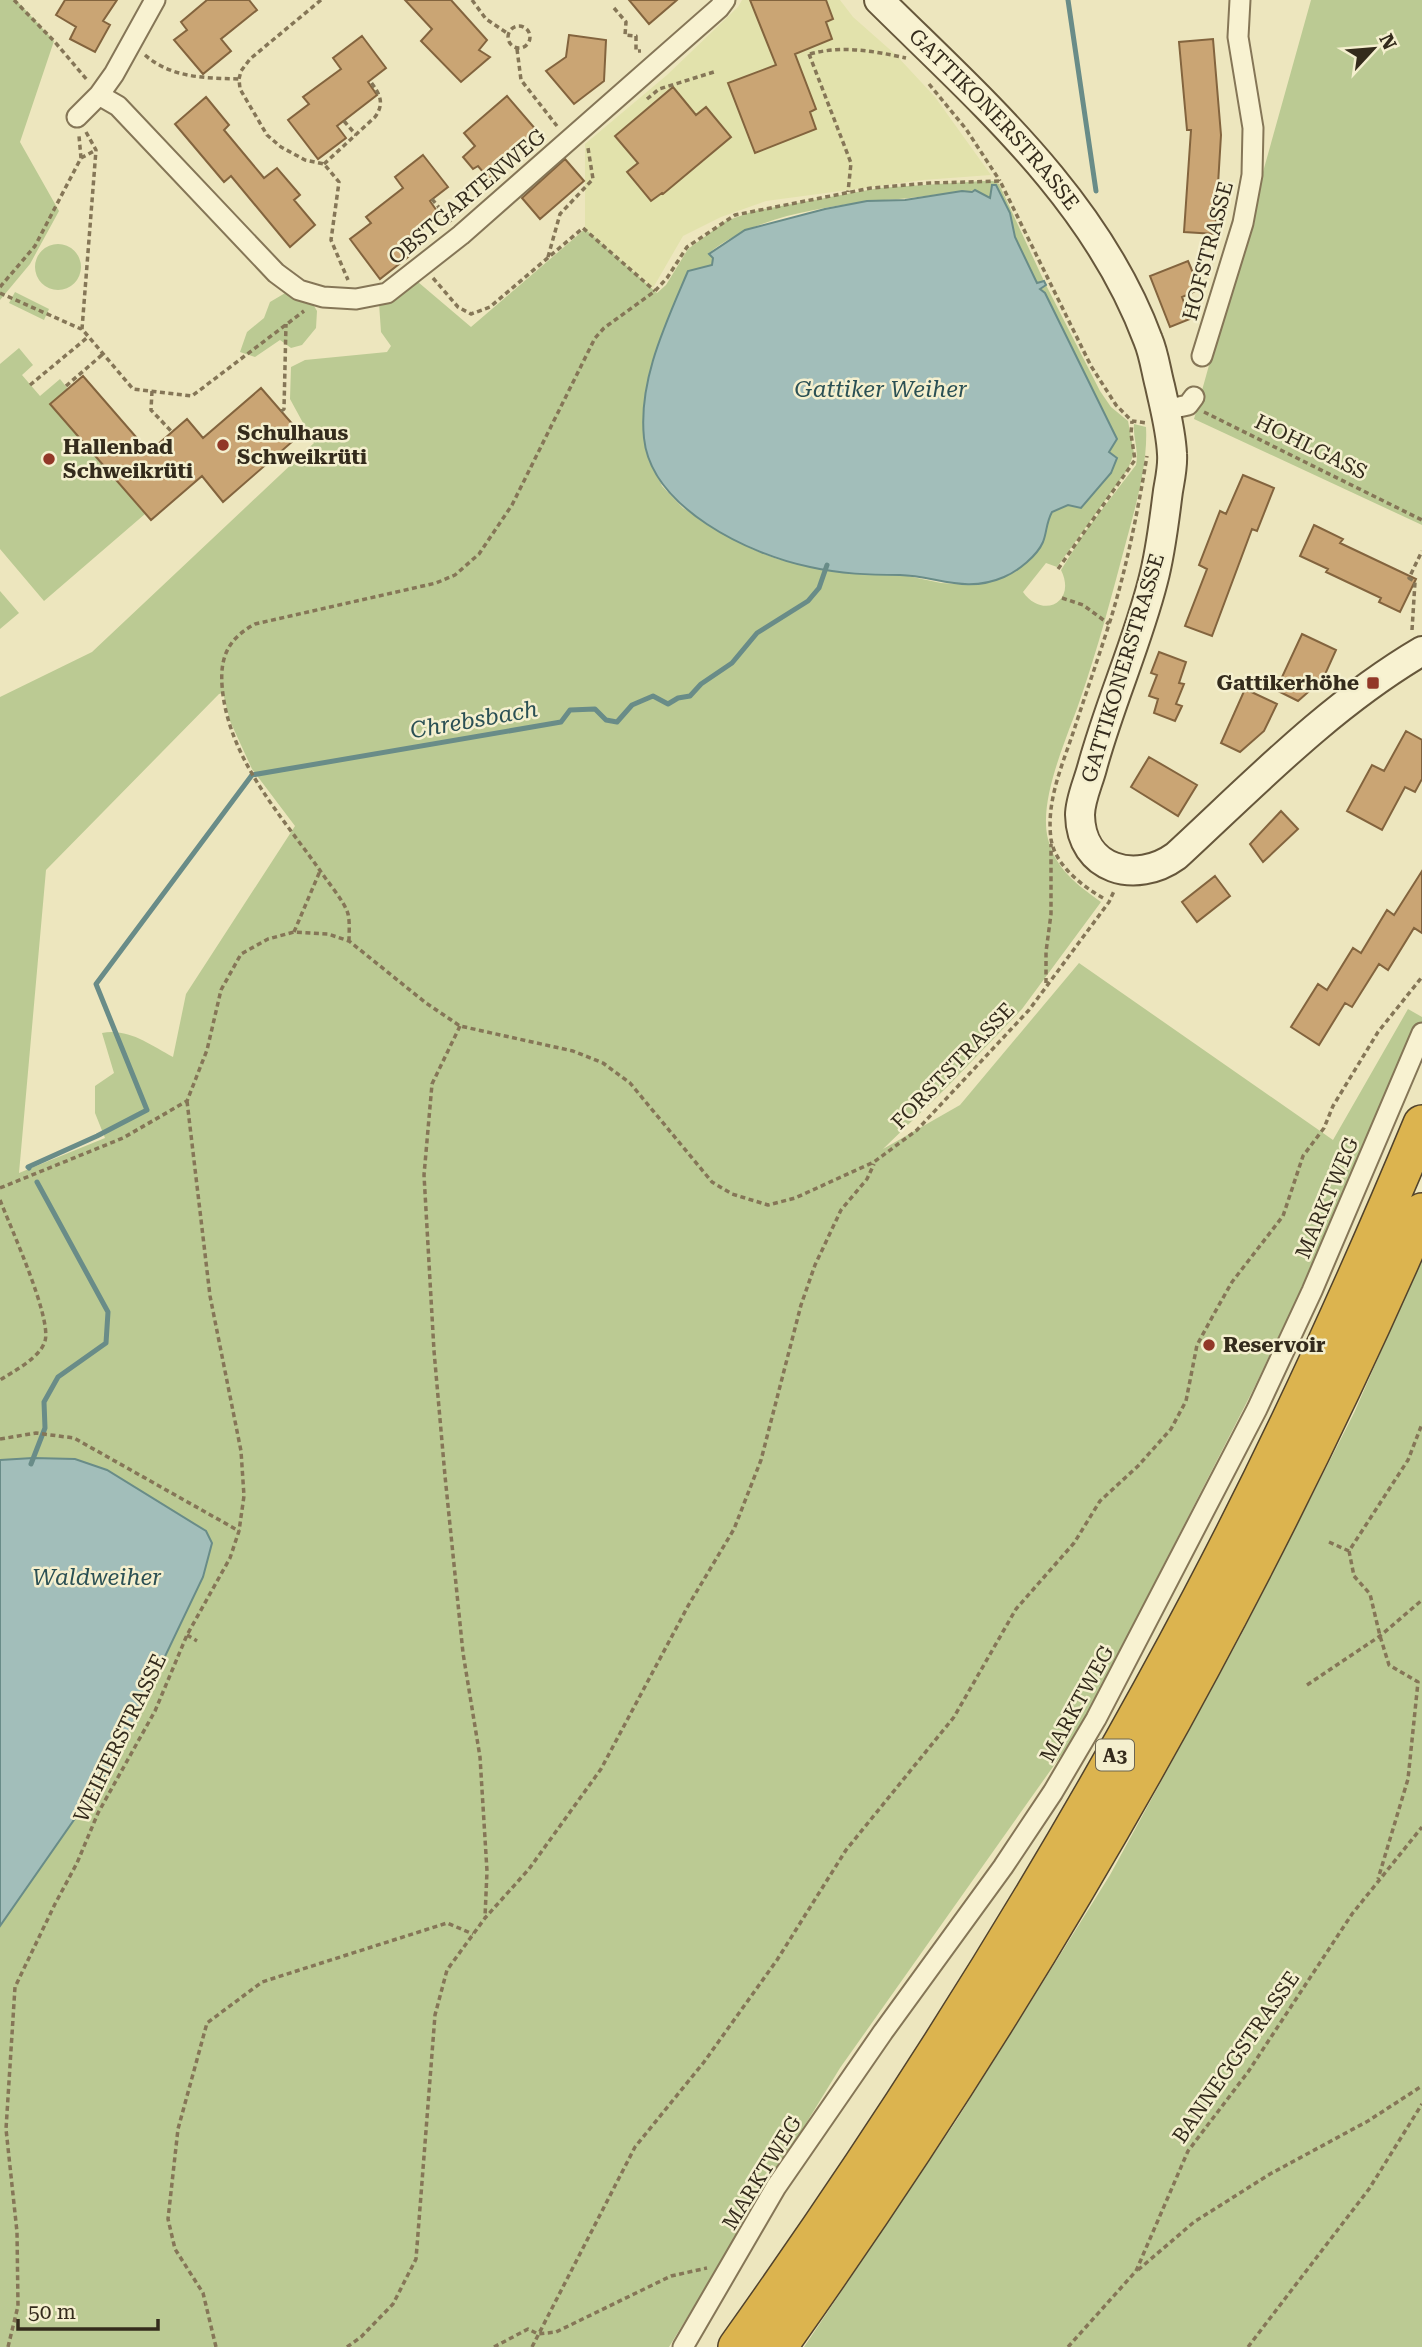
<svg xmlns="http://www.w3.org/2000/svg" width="1422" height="2347" font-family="'Roboto Serif',serif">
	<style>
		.farmland { fill: #e2e2ac }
		.green { fill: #bbca93; fill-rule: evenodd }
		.water { fill: #a2beba; stroke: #698c88; stroke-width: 2 }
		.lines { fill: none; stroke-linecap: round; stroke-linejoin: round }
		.stream { stroke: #698c88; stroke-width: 5 }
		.building { fill: #caa574; stroke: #83643e; stroke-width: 2 }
		.street-casing { stroke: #857657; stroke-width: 23 }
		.secondary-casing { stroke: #66573b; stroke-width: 32 }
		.highway-casing { stroke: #52432c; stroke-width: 40 }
		.path { stroke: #857657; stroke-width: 3.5; stroke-dasharray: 5 3.5; stroke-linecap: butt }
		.street { stroke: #f8f2d1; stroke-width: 19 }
		.secondary { stroke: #f8f2d1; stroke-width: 28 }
		.highway { stroke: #dcb44f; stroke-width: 37 }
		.poi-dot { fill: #923828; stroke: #f4efce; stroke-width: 2.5 }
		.labels { text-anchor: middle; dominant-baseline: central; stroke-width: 5; stroke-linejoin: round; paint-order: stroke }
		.shield { fill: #f4efce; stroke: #6e6651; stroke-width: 2 }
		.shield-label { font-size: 19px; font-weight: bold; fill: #342b1c }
		.street-label { font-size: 21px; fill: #342b1c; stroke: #f4efce }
		.poi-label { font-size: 21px; font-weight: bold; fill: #342b1c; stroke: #f4efce; text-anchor: start }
		.water-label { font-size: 23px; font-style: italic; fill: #2b5054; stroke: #f4efce }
	</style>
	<rect width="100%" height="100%" fill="#ede6be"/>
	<path class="farmland" d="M742 0H840L853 17 896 55 935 97 991 175 923 180 766 201 721 217 683 236 653 288 585 229V144L667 75 738 7Z"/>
	<path class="green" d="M0 0H16L54 41 20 142 59 211 30 264 0 300Z
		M1311 0H1422V525L1194 419Z
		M983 181H993L999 184 1044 281 1037 283 1015 237 1010 213 975 190C966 193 945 194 933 195 910 199 887 199 864 202 811 209 751 219 709 253L713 258 712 265 688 271 656 350 649 378 644 441 662 486 683 508 752 549 777 559 838 572 903 575 941 583 976 585 1044 540 1045 524 1051 512 1068 505 1109 452 1040 289 1046 285 1100 391 1111 407 1128 421 1134 453 1128 469 1057 567 1046 563 1023 592C1043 620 1077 602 1061 570L1084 533 1136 465C1139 450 1133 439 1134 424L1146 427C1148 464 1136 505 1126 542 1112 595 1098 648 1080 700 1067 738 1038 800 1048 839 1055 868 1077 885 1101 902L1022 1009 946 1088 883 1149 960 1105 1079 963 1333 1140 1408 1009 1422 1017V1037L1253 1390 1079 1730 840 2068 669 2347H0V1926L115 1761 202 1577 211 1543 75 1459 33 1458 0 1460V697L92 652 314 443 290 399 291 367 305 360 387 352 391 346 381 332 379 303 418 282 471 327 585 229 657 293 666 285 688 249 726 221 754 211 879 188ZM223 693 230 721 252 769 295 826 186 994 173 1057C150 1045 129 1028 102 1033L114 1073 95 1086V1113L105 1138 19 1173 46 870 219 694Z
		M35 267a23 23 0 1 1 46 0a23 23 0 1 1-46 0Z
		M292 289 310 299 317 311 316 328 302 345 291 348 280 340 255 357 240 352 247 332 264 318 270 302Z
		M15 292 49 309 44 320 9 303Z
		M19 348 33 365 22 375 40 396 60 379 68 389 51 405 145 514 44 601 0 549V364Z
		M0 591 19 613 0 629Z
		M1422 1258V2347H804L956 2121 1110 1875 1240 1637 1354 1413Z"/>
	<path class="water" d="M992 185H996L1010 213 1015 237 1037 283 1044 281 1046 285 1040 289 1045 293 1117 439 1109 452 1117 458 1111 473 1081 508 1068 505 1052 512C1046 523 1047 532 1043 542 1037 556 1018 571 1004 577 965 594 937 576 900 575 869 575 841 574 810 567 750 555 651 508 644 438 638 380 666 323 688 271L712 265 713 258 709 254 745 230 825 209 867 201 905 200 962 191 972 192 975 190 990 198Z
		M33 1458 75 1459 107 1470 206 1531 212 1543 203 1577 115 1761 0 1926V1460Z"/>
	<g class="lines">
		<path class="stream" d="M1068 0 1096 191
			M29 1168 28 1167 97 1136 147 1110 96 984 252 775 561 722 570 710 595 709 606 720 617 722 632 705 653 696 668 704 678 698 690 696 701 684 732 663 757 633 808 601 819 588 827 565
			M31 1464 45 1428 44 1402 58 1377 106 1343 108 1312 37 1182"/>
	</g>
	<path class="building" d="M65 0H117L103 21 110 25 95 52 70 39 76 27 56 15Z
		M207 0H249L257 10 221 39 231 51 203 74 174 40 187 30 181 22Z
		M405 0H451L487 40 479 50 490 57 461 82 421 41 432 29Z
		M629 0H677L649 24Z
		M750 0H826L833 19 826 22 832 39 795 54 816 109 810 112 816 129 755 153 728 83 776 65Z
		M569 35 606 40 604 81 574 104 546 71 566 57Z
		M362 36 386 68 368 82 377 95 337 126 346 138 318 159 288 120 309 104 303 97 341 69 333 58Z
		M1213 39 1221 135 1215 234 1184 232 1191 130H1187L1179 42Z
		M673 87 696 115 706 107 731 137 663 194 662 193 651 201 627 172 638 163 615 136Z
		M507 96 537 131 497 164 501 169 489 179 478 166 473 169 463 157 475 146 464 133Z
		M206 97 229 125 224 130 264 178 277 168 300 195 294 200 315 225 290 247 231 176 224 182 175 124Z
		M423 155 448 187 430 201 439 214 399 245 408 257 380 279 350 239 371 223 366 217 403 188 395 177Z
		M565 159 584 181 540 219 522 198Z
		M1188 261 1200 289 1182 297 1190 319 1170 327 1150 276Z
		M83 376 149 452 187 419 203 438 261 388 301 434 223 502 202 476 151 520 50 404Z
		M1243 475 1274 488 1257 531 1252 529 1212 636 1185 626 1207 569 1199 565 1220 511 1226 514Z
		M1314 525 1343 539 1340 543 1416 579 1400 612 1379 602 1381 598 1326 572 1328 569 1300 556Z
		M1302 634 1336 650 1323 679 1298 701 1276 690Z
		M1159 652 1186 662 1179 683 1184 684 1176 704 1182 706 1175 721 1154 713 1158 699 1149 696 1157 675 1151 673Z
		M1245 689 1277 704 1264 731 1240 752 1221 743Z
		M1406 731 1422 740V779L1415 792 1405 787 1382 830 1347 811 1372 765 1384 771Z
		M1149 757 1197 785 1178 816 1131 787Z
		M1281 811 1298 829 1263 862 1250 844Z
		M1422 871V933L1414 928 1388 970 1379 964 1352 1007 1345 1003 1319 1045 1291 1027 1318 984 1327 990 1353 948 1361 953 1387 910 1394 915Z
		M1215 876 1230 896 1197 922 1182 902Z"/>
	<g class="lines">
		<g class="street-casing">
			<path id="street" d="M99 95 118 106 276 273 299 290 323 297 356 299 387 293 461 235 719 8 725 0
				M77 117 99 95 114 74 155 0
				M1202 356 1243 223 1252 175 1253 128 1238 37 1240 0
				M1165 410 1188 405 1194 397
				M683 2347 776 2187 883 2032 1003 1867 1053 1792 1096 1719 1257 1409 1312 1291 1422 1033"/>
		</g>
		<g class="secondary-casing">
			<g id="secondary">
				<path id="s1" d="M879 0C982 102 1096 200 1148 340 1154 354 1156 371 1160 386 1165 409 1171 431 1172 454 1173 466 1170 479 1168 491 1164 521 1161 551 1153 581 1137 644 1109 705 1092 768 1088 783 1080 800 1080 815 1081 870 1136 885 1176 856 1254 784 1330 705 1422 651"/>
			</g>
		</g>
		<g class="highway-casing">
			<path id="highway" d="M737 2347C908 2107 1064 1858 1201 1598 1283 1443 1355 1285 1422 1124
				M778 2347C1031 1991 1248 1613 1422 1212"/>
		</g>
		<path class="path" d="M14 0 54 41 88 81
			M321 0 250 59 241 71 239 79 240 89 267 135 281 147 305 160 324 164 339 182 331 240 348 280
			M472 0 486 19 507 33
			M614 8 626 22 625 35 636 36V51H641
			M508 37a11 11 0 1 1 22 0a11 11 0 1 1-22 0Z
			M517 49 521 80 557 126
			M809 54 851 163 848 192
			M810 54C843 45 873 51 906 58
			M145 55C171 78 205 78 239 79
			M929 84 966 129 1000 181
			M647 99 659 89 717 71
			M344 121 356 135
			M86 132 96 150 82 329 133 389 192 396 304 311
			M510 154 516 161
			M81 158 96 150
			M324 164 375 117C385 103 380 94 370 81
			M432 199 451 222
			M405 241 413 249
			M548 257 560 214 593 179 588 148
			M433 278 458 307 471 314 490 307 583 228 655 291
			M0 287 35 246 81 158 79 136
			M0 293 81 329
			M30 385 88 337
			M66 386 103 354
			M152 391 151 410 172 432
			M281 411 284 409 286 324
			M1204 412 1422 520
			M1058 569 1135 460 1131 434 1132 421
			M1062 598 1083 605 1109 624
			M1412 630 1415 582 1409 578 1422 551
			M1103 898C1082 886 1055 865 1051 839 1046 801 1062 766 1074 730 1086 693 1099 656 1111 618 1127 566 1138 510 1147 456
			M294 932 320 871
			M349 941C349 933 350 922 348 914 345 902 326 880 319 869 279 813 227 756 222 685 220 656 229 638 255 624L436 583 455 575 479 554 512 505 595 338 604 328 655 291 667 278 687 247 735 215 871 188 930 183 1000 181 1091 366 1116 405 1132 421 1147 423
			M1046 983V952L1051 914V844
			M460 1026 432 1084 424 1175 434 1351 445 1476 463 1653 480 1757 487 1871 485 1917
			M0 1188 123 1138 187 1101 207 1050 221 990 241 954 268 939 294 932 328 934 349 941 426 1003 460 1026 573 1051 603 1063 630 1083 712 1182 732 1194 768 1205 795 1198 874 1162 917 1130 1029 1010 1109 902 1114 891
			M0 1200C10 1226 52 1318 45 1341 40 1358 14 1371 0 1380
			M0 1439 36 1433 74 1438 239 1531
			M1329 1542 1349 1551 1408 1460 1422 1424
			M1349 1551 1354 1576 1370 1594 1380 1636 1389 1665 1418 1682 1408 1779 1378 1879
			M187 1635 197 1641
			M1307 1685 1380 1636 1422 1600
			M1138 2270 1194 2222 1270 2174 1368 2121 1422 2086
			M8 2347 18 2306 17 2232 6 2129 15 1987 55 1904 77 1863 98 1813 155 1711 187 1635 230 1558 239 1531 244 1496 241 1451 210 1296 187 1101
			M216 2347 203 2293 175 2249 168 2219 178 2129 207 2023 262 1982 447 1923 473 1934
			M347 2347 361 2337 393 2304 416 2259 435 2015 447 1970 485 1918 529 1869 601 1769 688 1606 734 1529 761 1460 801 1305 815 1265 841 1210 867 1179 874 1164
			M494 2347 528 2329 538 2334 556 2332 671 2276 707 2268
			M532 2347 635 2147 704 2062 777 1960 846 1850 954 1717 1016 1609 1074 1543 1100 1501 1138 1466 1171 1429 1186 1401 1197 1345 1215 1312 1232 1282 1283 1216 1303 1156 1324 1128 1333 1106 1378 1032 1422 977
			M1068 2347 1136 2271 1188 2151 1248 2072 1352 1914 1422 1827
			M1248 2347 1369 2189 1422 2104"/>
		<use href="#street" class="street"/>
		<use href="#secondary" class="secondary"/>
		<use href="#highway" class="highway"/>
	</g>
	<g class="poi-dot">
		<circle cx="223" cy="445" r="7"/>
		<circle cx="49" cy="459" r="7"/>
		<rect x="1366" y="676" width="14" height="14" rx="3.5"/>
		<circle cx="1209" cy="1345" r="7"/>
	</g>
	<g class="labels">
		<rect class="shield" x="1096" y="1739.5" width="38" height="31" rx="5"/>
		<g class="shield-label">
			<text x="1115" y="1755">A3</text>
		</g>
		<g class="street-label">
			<text stroke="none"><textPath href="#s1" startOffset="166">GATTIKONERSTRASSE</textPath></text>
			<text transform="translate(467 197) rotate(-40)">OBSTGARTENWEG</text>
			<text transform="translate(1208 251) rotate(-75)">HOFSTRASSE</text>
			<text transform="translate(1311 447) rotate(26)">HOHLGASS</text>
			<text transform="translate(1123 668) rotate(-73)">GATTIKONERSTRASSE</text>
			<text transform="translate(953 1066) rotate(-46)">FORSTSTRASSE</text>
			<text transform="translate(1327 1198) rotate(-67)">MARKTWEG</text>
			<text transform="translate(1077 1704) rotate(-61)">MARKTWEG</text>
			<text transform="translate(120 1738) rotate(-64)">WEIHERSTRASSE</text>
			<text transform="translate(1236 2057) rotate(-55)">BANNEGGSTRASSE</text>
			<text transform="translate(762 2173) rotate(-58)">MARKTWEG</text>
		</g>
		<g class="poi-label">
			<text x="237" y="433">Schulhaus<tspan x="237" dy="24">Schweikrüti</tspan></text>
			<text x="63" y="447">Hallenbad<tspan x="63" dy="24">Schweikrüti</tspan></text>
			<text x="1359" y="683" text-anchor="end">Gattikerhöhe</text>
			<text x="1223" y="1345">Reservoir</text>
		</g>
		<g class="water-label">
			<text x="881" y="389">Gattiker Weiher</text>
			<text transform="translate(474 720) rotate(-10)">Chrebsbach</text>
			<text x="97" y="1577">Waldweiher</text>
		</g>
	</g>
	<g transform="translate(1373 49) rotate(64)" stroke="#f4efce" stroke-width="5" paint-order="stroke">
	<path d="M0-5L12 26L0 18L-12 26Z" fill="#342b1c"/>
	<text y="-10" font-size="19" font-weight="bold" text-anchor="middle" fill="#342b1c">N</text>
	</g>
	<path d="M18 2319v10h140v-10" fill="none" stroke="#342b1c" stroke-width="3.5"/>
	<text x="28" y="2319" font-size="21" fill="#342b1c" stroke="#f4efce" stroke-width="5" paint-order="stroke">50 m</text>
</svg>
